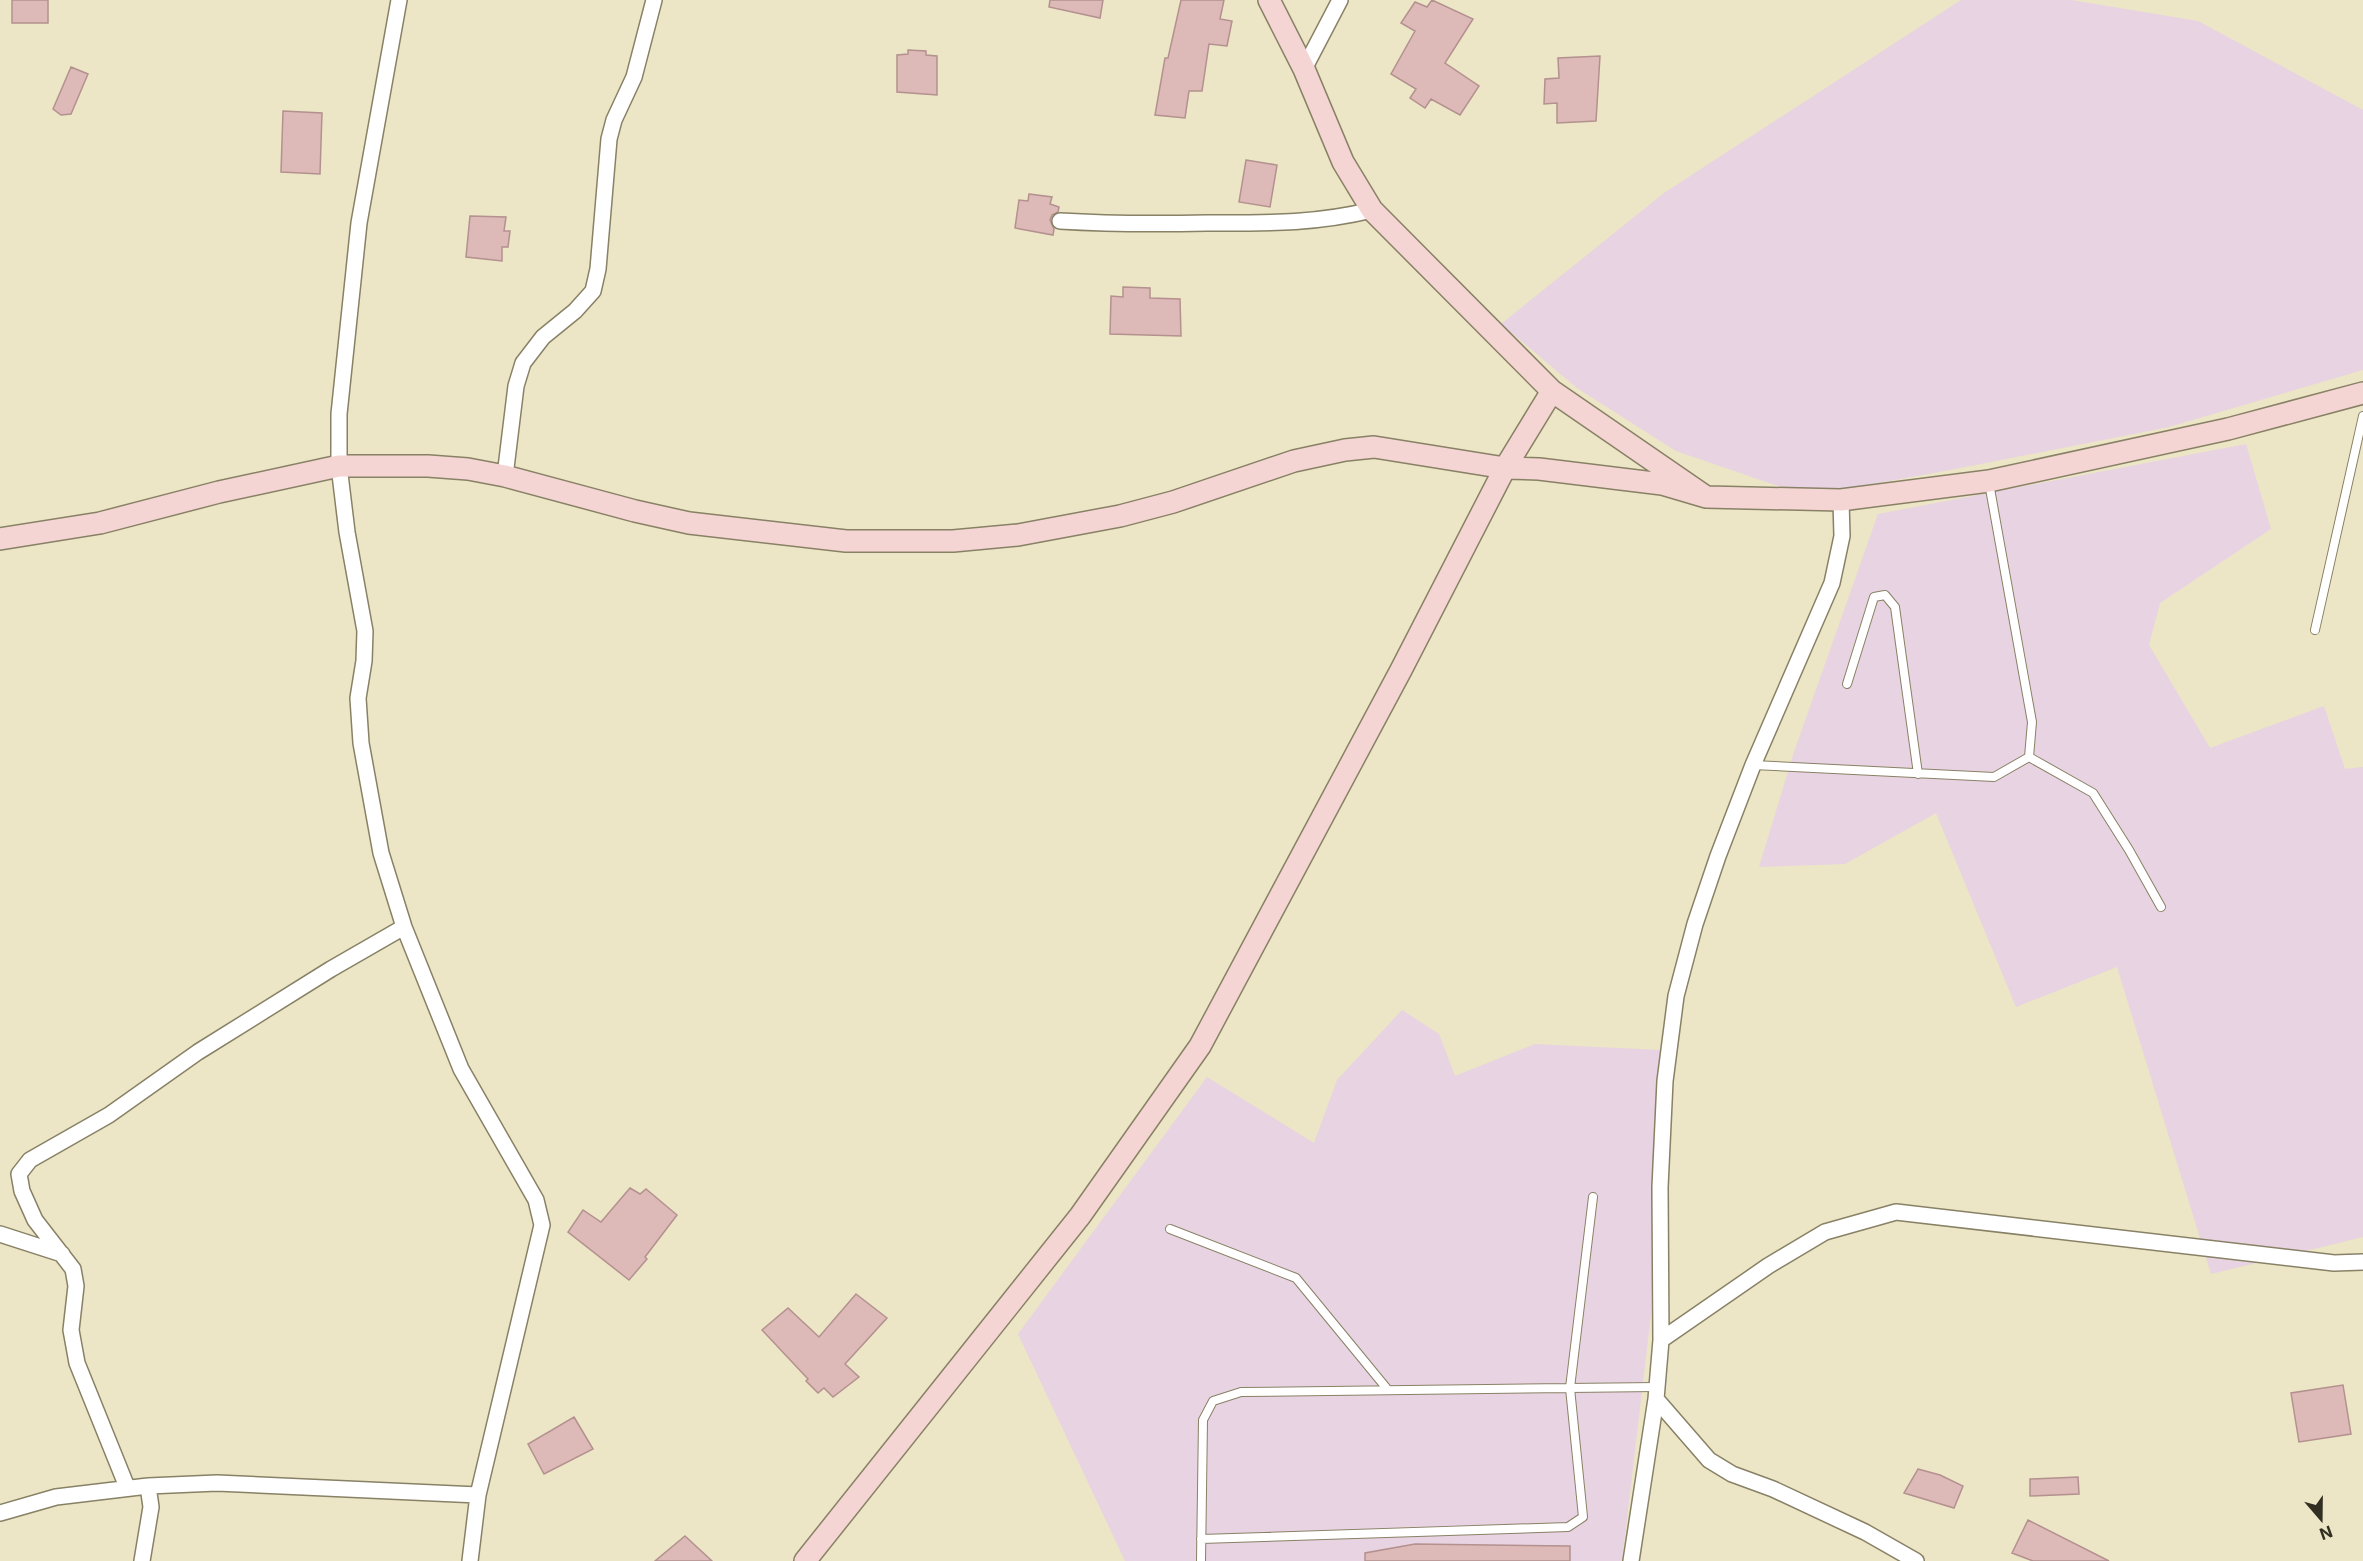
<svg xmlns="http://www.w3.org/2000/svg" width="2363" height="1561" font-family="Inter,sans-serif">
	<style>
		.industrial { fill: #e8d3e2 }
		.building { fill: #ddb9b7; stroke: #b3918f; stroke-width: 1.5 }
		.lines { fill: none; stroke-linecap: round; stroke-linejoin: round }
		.lane-casing { stroke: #888165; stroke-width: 10 }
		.street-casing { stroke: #888165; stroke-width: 18 }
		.secondary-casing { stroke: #888165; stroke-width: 24 }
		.lane { stroke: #fff; stroke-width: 8 }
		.street { stroke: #fff; stroke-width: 15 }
		.secondary { stroke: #f4d5d3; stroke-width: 21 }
	</style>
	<rect width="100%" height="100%" fill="#ece5c6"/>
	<path class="industrial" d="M1961 0H2071L2198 21 2363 110V370L2169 427 1945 471 1807 496 1676 451 1577 388 1501 324 1664 193Z
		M2246 444 2271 529 2160 603 2149 645 2210 748 2324 706 2345 769 2363 767V1237L2211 1274 2117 967 2016 1007 1936 813 1845 864 1759 867 1794 752 1878 514Z
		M1402 1010 1439 1034 1455 1076 1535 1044 1661 1050 1651 1314 1622 1561H1125L1018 1334 1207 1077 1314 1143 1337 1080Z"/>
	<path class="building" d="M12 0H48V23H12Z
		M1050 0H1103L1100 18 1049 7Z
		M1181 0H1224L1220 19 1232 21 1227 46 1209 44 1202 91H1189L1185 118 1155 115 1165 58H1168Z
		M1432 0 1473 19 1445 63 1479 86 1460 115 1431 99 1425 108 1410 98 1416 89 1391 74 1415 31 1401 23 1415 2 1427 7Z
		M908 50 926 51V55L937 56V95L897 92V55L908 54Z
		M1600 56 1596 121 1557 123V103L1544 104 1545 79 1559 78 1558 58Z
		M71 67 88 74 71 114 61 115 53 109Z
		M283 111 322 113 320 174 281 172Z
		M1246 160 1277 165 1270 207 1239 202Z
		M1029 194 1052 197 1050 204 1059 207 1058 212 1052 215 1050 220 1054 229 1053 235 1015 228 1019 200 1028 201Z
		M470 216 506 217 504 231H510L508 247H502V261L466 257Z
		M1123 287 1150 288V298L1180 299 1181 336 1110 334 1111 296 1123 297Z
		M630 1188 640 1194 646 1189 677 1215 645 1257 647 1259 629 1280 568 1232 583 1210 601 1222Z
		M856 1294 887 1318 845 1364 859 1377 833 1397 824 1388 818 1393 806 1381 808 1379 762 1330 788 1308 819 1337Z
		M2343 1385 2351 1434 2299 1442 2291 1393Z
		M574 1417 593 1449 544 1474 528 1444Z
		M1918 1469 1940 1475 1963 1486 1954 1508 1904 1493Z
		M2078 1477 2079 1494 2030 1496V1479Z
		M2028 1520 2109 1561H2033L2012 1553Z
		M685 1536 712 1561H655Z
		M1415 1544 1570 1546V1561H1365V1553Z"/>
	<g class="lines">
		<g class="lane-casing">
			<path id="lane" d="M2315 630 2363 416
				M1847 684 1874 597 1885 595 1895 607 1918 774
				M2029 757 2093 793 2129 850 2161 907
				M1753 765 1994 777 2029 757 2032 722 1989 483
				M1170 1229 1296 1278 1388 1390
				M1201 1539 1568 1527 1583 1517 1570 1388 1593 1197
				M1201 1561 1203 1420 1213 1401 1241 1392 1657 1387"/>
		</g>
		<g class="street-casing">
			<path id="street" d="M399 0 359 223 339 414V466L347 532 365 631 364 661 358 698 361 743 381 853 404 927 461 1069 536 1200 542 1225 478 1495 470 1561
				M1304 69 1340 0
				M1060 221C1109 224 1158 224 1207 223 1266 223 1315 224 1372 210
				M505 476 516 386 523 363 543 337 575 311 593 291 598 269 609 139 614 120 634 77 654 0
				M0 1234 62 1254
				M1661 1340 1768 1266 1825 1232 1896 1212 2334 1263 2363 1262
				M1656 1399 1709 1460 1732 1474 1773 1489 1865 1532 1916 1561
				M127 1487 77 1363 71 1330 76 1286 73 1269 35 1220 22 1191 19 1174 30 1160 109 1115 198 1052 331 969 404 927
				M0 1513 56 1497 148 1486 217 1483 478 1495
				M142 1561 151 1507 148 1486
				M1631 1561 1656 1399 1661 1340 1660 1187 1665 1081 1676 996 1695 924 1718 856 1753 765 1832 583 1842 536 1841 500"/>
		</g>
		<g class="secondary-casing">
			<path id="secondary" d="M1269 0 1304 69 1343 162 1372 210 1552 391 1706 497 1841 500 1989 481 2228 429 2363 393
				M0 539 100 523 219 492 339 466H428L468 469 505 476 635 511 689 523 846 541H953L1018 535 1120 516 1173 502 1294 461 1345 450 1374 447 1505 468 1539 469 1662 484 1706 497
				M805 1561 1080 1216 1200 1046 1401 670 1505 468 1552 391"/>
		</g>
		<use href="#lane" class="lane"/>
		<use href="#street" class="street"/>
		<use href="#secondary" class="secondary"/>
	</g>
	<g transform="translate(2321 1519) rotate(160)" stroke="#ece5c6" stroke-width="4.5" paint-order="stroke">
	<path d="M0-4.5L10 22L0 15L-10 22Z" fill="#312e22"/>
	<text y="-9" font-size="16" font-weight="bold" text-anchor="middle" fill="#312e22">N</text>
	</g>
</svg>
